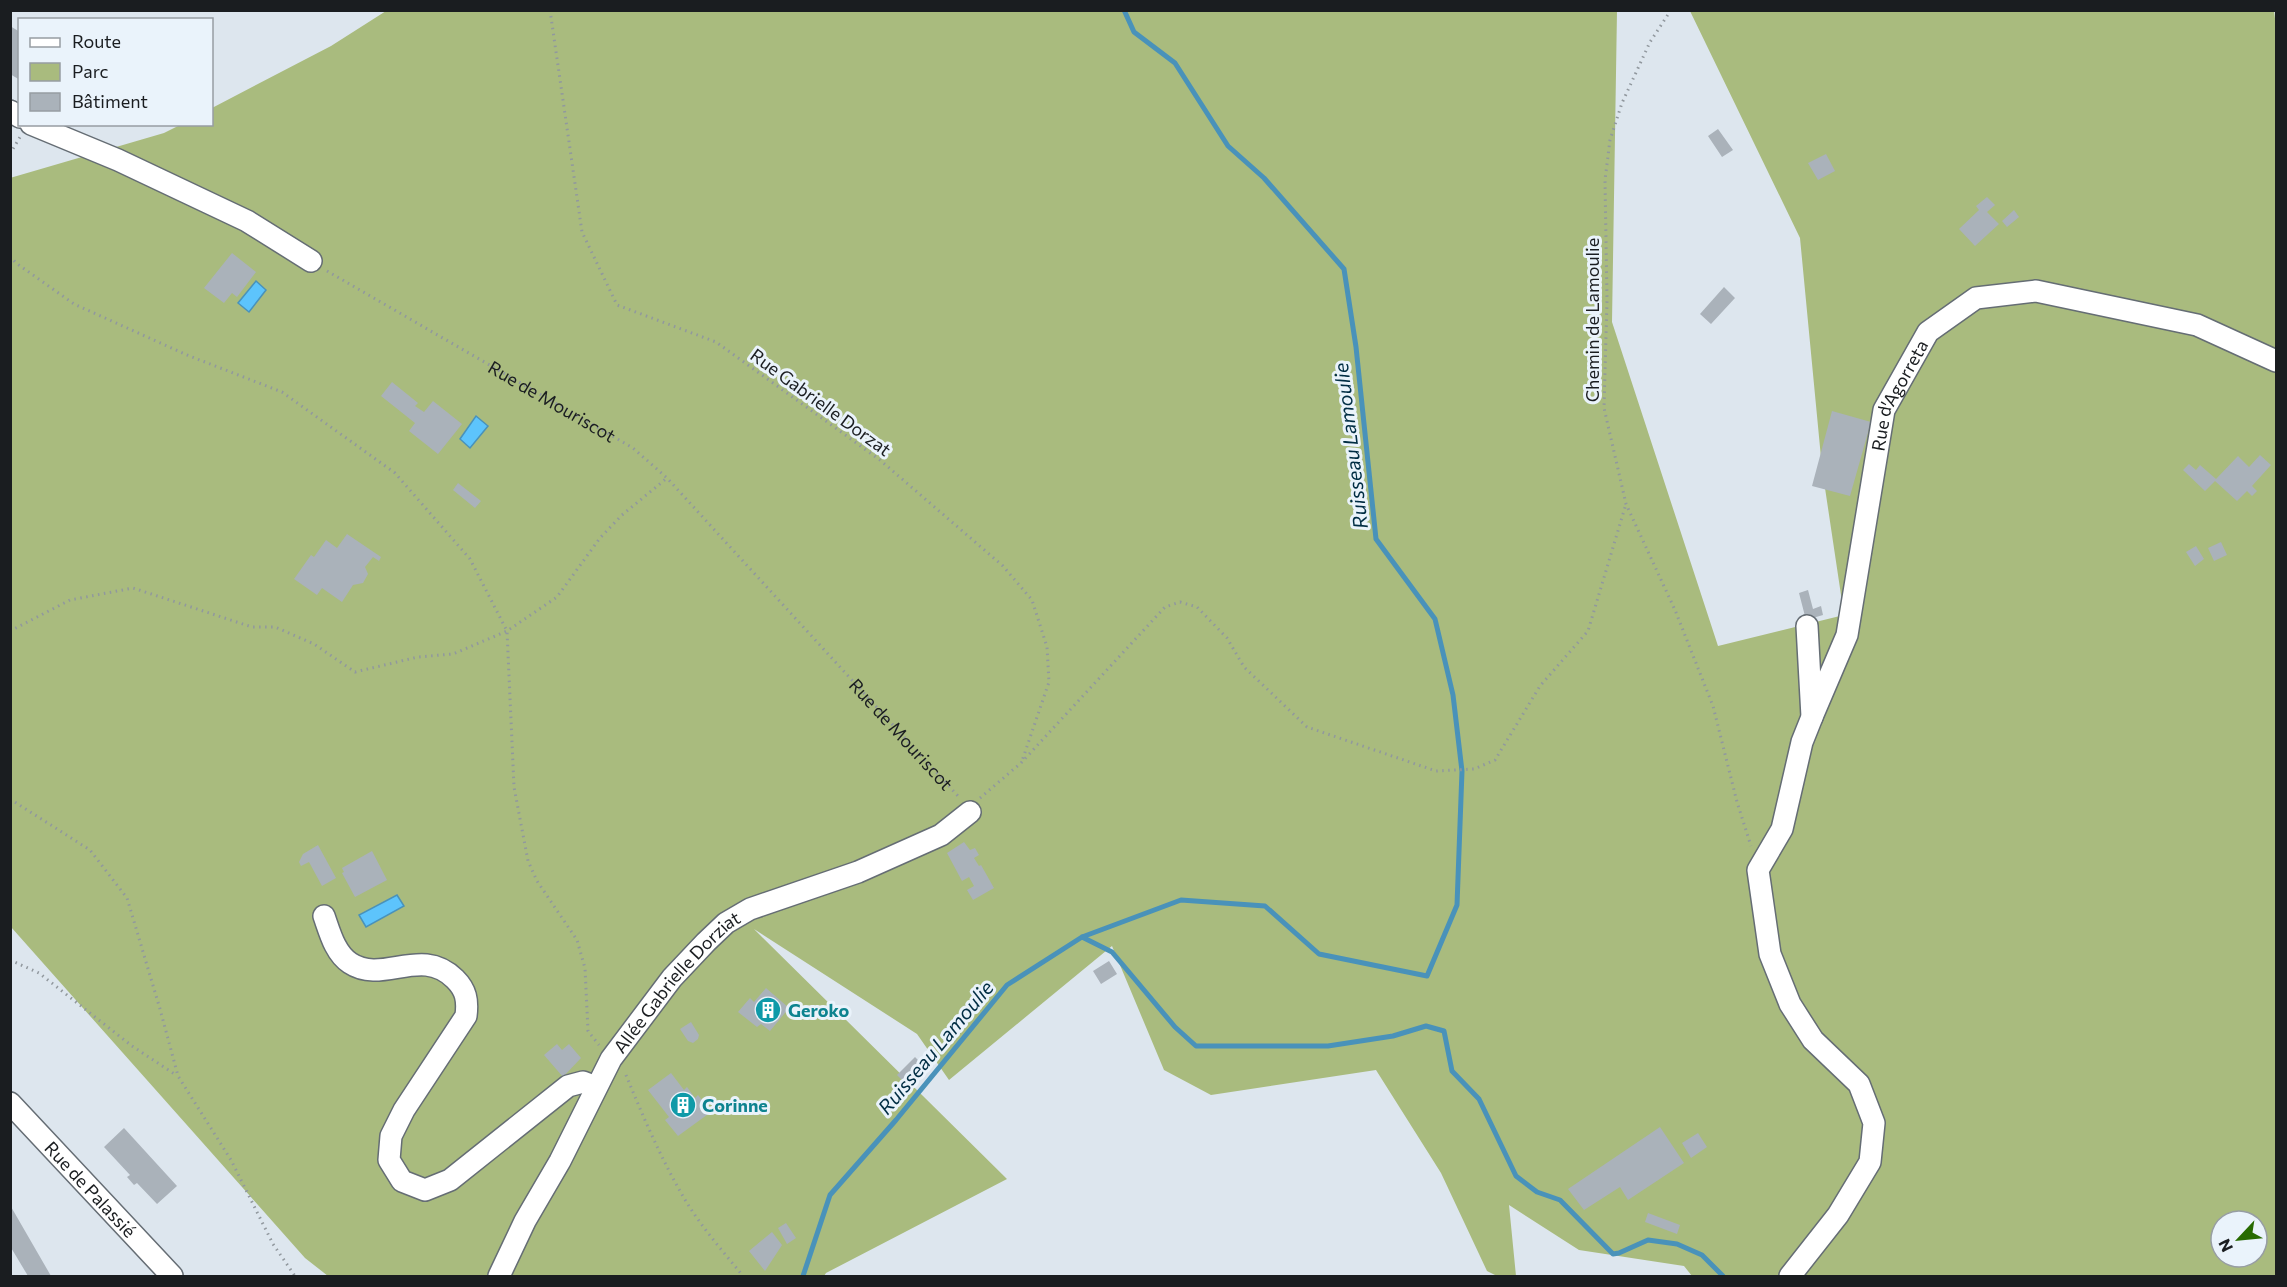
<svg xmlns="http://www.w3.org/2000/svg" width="2287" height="1287" font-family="Commissioner,sans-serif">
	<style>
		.green { fill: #a9bb7e; fill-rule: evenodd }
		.water { fill: #5dc4fc; stroke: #4992ba; stroke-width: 1.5 }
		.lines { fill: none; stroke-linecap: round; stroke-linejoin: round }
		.stream { stroke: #4992ba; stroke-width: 5 }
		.building { fill: #aab2ba }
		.minor-casing { stroke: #656d74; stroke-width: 24 }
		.path { stroke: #91989e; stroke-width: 3; stroke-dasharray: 1.5 4.5; stroke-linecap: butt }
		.minor { stroke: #fff; stroke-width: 21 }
		.labels { text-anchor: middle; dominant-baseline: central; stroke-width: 6; stroke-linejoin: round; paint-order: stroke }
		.street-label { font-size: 18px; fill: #1a1d20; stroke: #eaf3fb }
		.culture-label { font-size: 18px; font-weight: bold; fill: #0d838f; stroke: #eaf3fb; text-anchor: start }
		.water-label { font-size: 20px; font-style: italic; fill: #002d43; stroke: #eaf3fb }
	</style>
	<rect width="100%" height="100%" fill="#dde6ee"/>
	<path class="green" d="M386 11H1617L1612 322 1718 646 1844 615 1822 468 1800 238 1690 11H2274L2276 26V1276H1692L1684 1266 1579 1250 1509 1205 1516 1276H1497L1487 1271 1441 1173 1376 1070 1211 1095 1164 1070 1112 946 949 1080 917 1034 754 929 1007 1179 826 1273 824 1276H328L305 1258 11 927 10 178 164 133 180 125 212 124V108L331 46ZM2221 1221H2257V1257H2221Z"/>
	<path class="water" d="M256 281 266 290 249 312 238 303Z
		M476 416 488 426 470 448 460 439Z
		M397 895 404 906 366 927 359 915Z"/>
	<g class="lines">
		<path class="stream" d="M1082 937 1112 952 1175 1027 1196 1046H1328L1393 1036 1426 1026 1444 1031 1452 1071 1479 1099 1516 1176 1537 1192 1560 1200 1613 1254 1619 1253 1648 1240 1677 1244 1702 1255 1723 1276
			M803 1276 830 1195 896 1120 1007 985 1082 937 1181 900 1265 906 1319 954 1427 976 1457 905 1462 771 1453 695 1435 619 1376 539 1356 347 1344 269 1264 178 1228 146 1175 63 1134 32 1124 10"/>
	</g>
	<path class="building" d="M10 26 20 32V80L10 74Z
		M1718 129 1733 150 1722 157 1708 136Z
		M1826 154 1835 171 1818 180 1808 163Z
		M1987 197 1995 205 1987 212 1999 224 1975 246 1959 229 1979 210 1976 206Z
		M2014 210 2019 217 2007 227 2002 221Z
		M232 253 256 272 237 297 232 293 224 303 204 288Z
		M1724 287 1735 298 1711 324 1700 314Z
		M392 382 418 403 415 406 424 412 433 401 462 424 438 454 409 431 415 423 381 396Z
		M1832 411 1871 422 1850 496 1812 486Z
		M2260 455 2271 465 2252 486 2257 491 2252 496 2247 491 2237 501 2215 481 2205 491 2183 470 2189 464 2196 470 2200 465 2216 479 2238 456 2249 467Z
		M458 483 481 501 475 508 453 490Z
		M347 534 381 557 379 561 373 557 365 567 368 574 363 583 353 585 342 602 322 588 317 595 294 579 311 555 314 557 326 540 337 548Z
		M2221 542 2227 555 2214 561 2208 548Z
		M2196 546 2204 559 2195 566 2186 552Z
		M1808 590 1813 609 1821 606 1823 615 1806 620 1799 593Z
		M964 842 970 850 975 848 979 855 974 858 979 866 981 865 994 888 973 900 967 890 974 886 969 877 962 881 947 853Z
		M318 845 336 878 322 886 309 862 301 866 299 862 303 854Z
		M372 851 387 880 355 897 342 873 344 872 342 868Z
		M1109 961 1117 974 1101 984 1093 971Z
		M766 988 789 1008 770 1031 761 1024 757 1027 738 1012 750 998 754 1002Z
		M691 1022 699 1035 698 1039 693 1043 688 1041 680 1029Z
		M557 1044 562 1050 569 1044 581 1058 563 1077 544 1055Z
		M915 1057 925 1067 907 1085 897 1075Z
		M671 1073 684 1090 687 1087 695 1098 698 1095 711 1112 678 1136 665 1120 669 1117 648 1090Z
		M1660 1127 1684 1163 1628 1200 1620 1187 1584 1210 1568 1189Z
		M124 1128 177 1186 157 1204 137 1183 134 1185 127 1177 130 1175 104 1147Z
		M1698 1133 1707 1147 1691 1158 1682 1143Z
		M10 1205 51 1276H28L10 1246Z
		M1648 1213 1680 1225 1677 1234 1645 1222Z
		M786 1223 796 1238 787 1244 778 1228Z
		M772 1232 782 1245 765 1271 749 1251Z"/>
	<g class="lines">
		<g class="minor-casing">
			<g id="minor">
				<path d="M10 111 20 117"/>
				<path d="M31 124 118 160 247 221 311 261"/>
				<path id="s2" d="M1812 717 1847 635 1884 410 1928 332 1976 298 2036 291 2197 325 2276 361"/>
				<path d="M324 916C330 933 335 953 350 963 383 985 421 945 455 979 466 990 468 1000 466 1016L404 1110 391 1136 389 1160 402 1181 425 1190 450 1180 568 1086 583 1082 596 1087"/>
				<path id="s3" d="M10 1103 172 1276"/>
				<path id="s4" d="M499 1276 525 1221 560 1161 611 1059 672 978 706 942 726 923 750 909 858 872 941 835 970 812"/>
				<path d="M1790 1276 1838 1215 1870 1162 1874 1123 1859 1084 1813 1040 1790 1004 1770 954 1758 870 1782 829 1802 742 1812 717 1807 626"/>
			</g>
		</g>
		<g class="path">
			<path d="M550 10 582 232 617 305 716 342 880 460 1003 566 1032 600 1047 647 1049 682 1022 761"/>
			<path d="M1671 10 1650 42 1622 103 1610 140 1605 180 1607 300 1604 408 1626 504 1675 610 1713 706 1737 802 1751 846"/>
			<path d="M10 154 20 137"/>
			<path d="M10 256 16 263 74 304 187 355 282 392 395 473 470 559 507 631 514 787 528 861 537 881 577 940 585 968 588 1031 599 1045"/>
			<path id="s1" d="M327 271 633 448 667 478 958 796"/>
			<path d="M10 631 70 600 133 588 252 627H275L314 644 355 672 418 657 453 654 507 631 557 597 600 538 622 515 667 478"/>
			<path d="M980 798 1021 763 1165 607 1180 602 1197 607 1227 638 1244 667 1307 727 1436 771 1474 769 1495 760 1540 686 1588 631 1626 504"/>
			<path d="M10 799 90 850 127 898 160 1009 178 1076 231 1160 273 1244 295 1276"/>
			<path d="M10 960 39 973 132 1046 176 1075"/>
			<path d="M626 1075C642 1114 659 1154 680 1191 697 1222 721 1249 743 1276"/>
		</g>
		<use href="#minor" class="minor"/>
	</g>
	<defs>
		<g id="building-disc" transform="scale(1.35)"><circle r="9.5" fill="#0f9aa8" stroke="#eaf3fb"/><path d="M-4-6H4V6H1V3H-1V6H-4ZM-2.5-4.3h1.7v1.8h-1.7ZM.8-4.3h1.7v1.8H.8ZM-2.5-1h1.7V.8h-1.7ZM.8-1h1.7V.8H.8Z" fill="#fff"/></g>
	</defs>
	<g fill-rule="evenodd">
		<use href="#building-disc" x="768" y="1010"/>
		<use href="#building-disc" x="683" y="1105"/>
	</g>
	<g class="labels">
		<g class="street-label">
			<text transform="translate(1592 320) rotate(-90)">Chemin de Lamoulie</text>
			<text stroke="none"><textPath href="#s2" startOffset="336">Rue d'Agorreta</textPath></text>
			<text stroke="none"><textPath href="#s1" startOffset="260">Rue de Mouriscot</textPath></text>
			<text transform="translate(821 402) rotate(36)">Rue Gabrielle Dorzat</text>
			<text stroke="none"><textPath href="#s1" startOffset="746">Rue de Mouriscot</textPath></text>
			<text stroke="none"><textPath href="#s4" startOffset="346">Allée Gabrielle Dorziat</textPath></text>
			<text stroke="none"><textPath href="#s3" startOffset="118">Rue de Palassié</textPath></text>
		</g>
		<g class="culture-label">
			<text x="788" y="1010">Geroko</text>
			<text x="702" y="1105">Corinne</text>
		</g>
		<g class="water-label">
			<text transform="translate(1350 446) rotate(-97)">Ruisseau Lamoulie</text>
			<text transform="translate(935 1047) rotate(-50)">Ruisseau Lamoulie</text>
		</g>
	</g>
	<rect width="2287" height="1287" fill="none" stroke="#1a1d20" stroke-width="24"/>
	<rect x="18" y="18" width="195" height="108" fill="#eaf3fb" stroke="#979da3" stroke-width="1.5"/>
	<rect x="30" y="38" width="30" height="9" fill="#ffffff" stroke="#979da3" stroke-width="1.5"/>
	<text x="72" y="48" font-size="18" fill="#1a1d20">Route</text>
	<rect x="30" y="63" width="30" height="18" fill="#a9bb7e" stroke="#979da3" stroke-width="1.5"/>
	<text x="72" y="78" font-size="18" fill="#1a1d20">Parc</text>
	<rect x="30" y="93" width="30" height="18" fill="#aab2ba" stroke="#979da3" stroke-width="1.5"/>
	<text x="72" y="108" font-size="18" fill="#1a1d20">Bâtiment</text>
	<g transform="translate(2239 1239) rotate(244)"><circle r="28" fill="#eaf3fb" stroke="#979da3" stroke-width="1.5"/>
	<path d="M0-4.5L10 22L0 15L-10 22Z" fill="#286b01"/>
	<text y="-9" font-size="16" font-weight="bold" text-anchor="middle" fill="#1a1d20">N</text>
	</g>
</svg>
